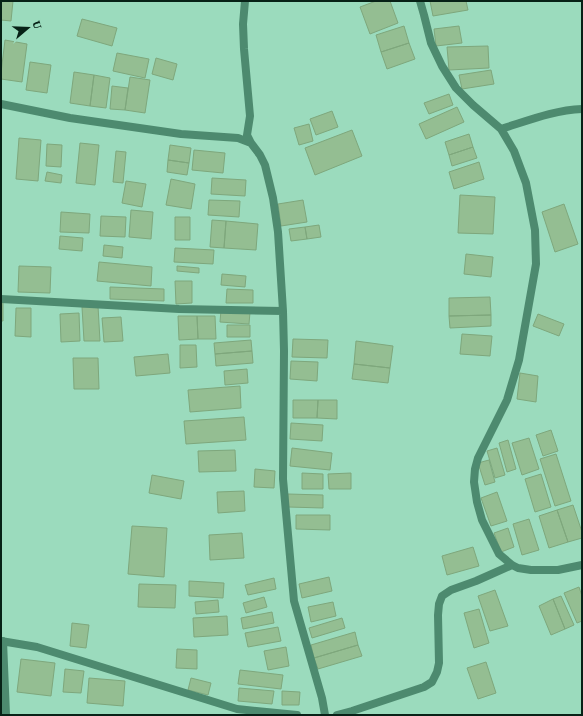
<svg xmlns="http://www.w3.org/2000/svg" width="583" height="716" font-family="'Source Serif 4',serif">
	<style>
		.building { fill: #94be92; stroke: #7ea77c }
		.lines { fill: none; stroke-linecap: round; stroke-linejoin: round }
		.minor { stroke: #4d8a6f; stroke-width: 8 }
	</style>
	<rect width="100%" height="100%" fill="#9bdbbd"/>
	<path class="building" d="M1 1H13L11 21 1 20Z
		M376 1H390L398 23 370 34 360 7Z
		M430 1H466L468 10 433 16Z
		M82 19 117 28 112 46 77 36Z
		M404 26 409 43 381 52 376 35Z
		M459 26 462 43 436 46 434 29Z
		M5 40 27 44 22 82 1 79V73Z
		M409 43 415 59 387 69 381 52Z
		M488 46 489 68 449 70 447 47Z
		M117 53 149 59 145 78 113 71Z
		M156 58 177 64 173 80 152 74Z
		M30 62 51 65 47 93 26 90Z
		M491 70 494 84 462 89 459 75Z
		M74 72 94 75 90 106 70 103Z
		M94 75 110 78 106 108 90 106Z
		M130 77 150 80 145 113 125 110Z
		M112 86 128 88 125 110 110 109Z
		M449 94 453 105 429 114 424 103Z
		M457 107 464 122 426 139 419 124Z
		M332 111 338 127 316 135 310 119Z
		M309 124 313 141 299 145 294 128Z
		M352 130 362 156 315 175 305 148Z
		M469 134 473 147 449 155 445 142Z
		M19 138 41 140 38 181 16 179Z
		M80 143 99 145 95 185 76 183Z
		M47 144 62 145 61 167 46 166Z
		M170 145 191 148 189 163 168 160Z
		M473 147 477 158 452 166 449 155Z
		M194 150 225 153 223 173 192 170Z
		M116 151 126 152 123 183 113 182Z
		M168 160 189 163 187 175 167 172Z
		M479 162 484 179 454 189 449 172Z
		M47 172 62 175 61 183 45 181Z
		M212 178 246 180 245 196 211 194Z
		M171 179 195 184 191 209 166 205Z
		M126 181 146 184 142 207 122 203Z
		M460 195 495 197 493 234 458 233Z
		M209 200 240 201 239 217 208 215Z
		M303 200 307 222 281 226 278 204Z
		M564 204 578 244 555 252 542 212Z
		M131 210 153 212 151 239 129 237Z
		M61 212 90 214 89 233 60 232Z
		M101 216 126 217 125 237 100 236Z
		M175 217H190V240H175Z
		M212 220 226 221 224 248 210 247Z
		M226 221 258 224 256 250 224 248Z
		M319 225 321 237 307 239 305 227Z
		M305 227 307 239 291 241 289 229Z
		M60 236 83 238 82 251 59 249Z
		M104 245 123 247 122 258 103 256Z
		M175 248 214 250 213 264 174 262Z
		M466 254 493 257 491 277 464 274Z
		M99 262 152 267 151 286 97 281Z
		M19 266 51 267 50 293 18 292Z
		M177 266 199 268V273L177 271Z
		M222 274 246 276 245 287 221 285Z
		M175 281H192V303L176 304Z
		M110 287 164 289V301L110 299Z
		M227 289 253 290V303H226Z
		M490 297 491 315 449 316V298Z
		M1 302H3V321H1Z
		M98 306 100 341H84L82 307Z
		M16 308H31V337L15 336Z
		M221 310 250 312 249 324 220 322Z
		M79 313 80 341 61 342 60 314Z
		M538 314 564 324 559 336 533 326Z
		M491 315V326L450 328 449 316Z
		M178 316H197L198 339 179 340Z
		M197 316H215L216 339H198Z
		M121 317 123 341 104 342 102 318Z
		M227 325H250V337H227Z
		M462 334 492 336 490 356 460 354Z
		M293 339 328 340 327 358 292 357Z
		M251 340 252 351 215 354 214 343Z
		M356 341 393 346 390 368 354 364Z
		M180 345H196L197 367 180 368Z
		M252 351 253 363 216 366 215 354Z
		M168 354 170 373 136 376 134 357Z
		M73 358H98L99 389H74Z
		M291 361 318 362 317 381 290 379Z
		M354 364 390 368 388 383 352 379Z
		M247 369 248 383 225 385 224 371Z
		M520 373 538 376 536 402 517 399Z
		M240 386 241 408 190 412 188 390Z
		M293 400H318L317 418H293Z
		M318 400H337V419L317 418Z
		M244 417 246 440 186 444 184 421Z
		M291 423 323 425 322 441 290 439Z
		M551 430 558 451 543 456 536 435Z
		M529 438 539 469 522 475 512 443Z
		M508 440 516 469 507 472 499 443Z
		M292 448 332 453 330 470 290 466Z
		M497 448 505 475 495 478 487 451Z
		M235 450 236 471 199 472 198 451Z
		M556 454 571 501 555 506 540 459Z
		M489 460 495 482 485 485 478 463Z
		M255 469 275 471 274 488 254 487Z
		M302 473 323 474V489H302Z
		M351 473V489H329L328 474Z
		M541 474 551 507 535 512 525 479Z
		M152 475 184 481 181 499 149 493Z
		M244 491 245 511 218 513 217 492Z
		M497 492 507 521 491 526 481 498Z
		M288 494 323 495V508L288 507Z
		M573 505 582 532V538L568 542 557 510Z
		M557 510 568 542 549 548 539 516Z
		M296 515H330V530L296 529Z
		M529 519 539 550 522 555 513 524Z
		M132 526 167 528 164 577 128 574Z
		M508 528 514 547 501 552 494 533Z
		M242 533 244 558 210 560 209 535Z
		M473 547 479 566 447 575 442 556Z
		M329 577 332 591 302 598 299 584Z
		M274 578 276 589 248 595 245 585Z
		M189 581 224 583 223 598 189 596Z
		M139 584 176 585 175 608 138 607Z
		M579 587 582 596V621L577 623 564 593Z
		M495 590 508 626 490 631 478 596Z
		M561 596 574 625 565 629 553 599Z
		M264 597 267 607 246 613 243 603Z
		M553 599 565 629 551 635 539 606Z
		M218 600 219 612 196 614 195 602Z
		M333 602 336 616 311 622 308 607Z
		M479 609 489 643 474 648 464 613Z
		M272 612 274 623 243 629 241 618Z
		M227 616 228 635 194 637 193 618Z
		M342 618 345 628 312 638 309 628Z
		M72 623 89 625 86 648 70 646Z
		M278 627 281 641 248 647 245 633Z
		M355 632 358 645 314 658 311 645Z
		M358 645 362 656 318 669 314 658Z
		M286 647 289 666 268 670 264 651Z
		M177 649 197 650V669L176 668Z
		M21 659 55 663 51 696 17 692Z
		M486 662 496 693 478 699 467 668Z
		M65 669 84 671 81 693 63 692Z
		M240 670 283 675 281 689 238 684Z
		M89 678 125 681 123 706 87 703Z
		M191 678 211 683 208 695 188 690Z
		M239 688 274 691 272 704 238 701Z
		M282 691 300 692 299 705H282Z"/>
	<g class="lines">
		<path class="minor" d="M245 1 243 24 244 49 250 116 247 135 251 143
			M420 1 424 15 431 43 442 66 456 88 473 105 501 129 514 151 526 183 535 230 536 264 519 360 507 400 478 458 475 469 474 482 477 502 482 520 499 554 512 565 518 568 531 570H558L582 565
			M1 104 70 118 181 134 238 138 251 143 260 155 265 165 273 198 278 232 283 311 284 351 283 479 294 601 322 698 325 715
			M501 129C527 121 554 110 582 109
			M1 299 179 309 283 311
			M1 641 37 647 237 709 297 715
			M3 641 6 715
			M337 715 352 711 424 687 432 682 437 672 439 663 438 615 439 604 442 596 451 590 476 581 512 565"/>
	</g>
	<rect width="583" height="716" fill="none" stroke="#072116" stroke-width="4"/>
	<g transform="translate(28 28) rotate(71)" stroke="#9bdbbd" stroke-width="3" paint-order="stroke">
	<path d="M0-3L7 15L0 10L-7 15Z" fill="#072116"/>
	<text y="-6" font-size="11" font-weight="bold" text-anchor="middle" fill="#072116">U</text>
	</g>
</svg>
